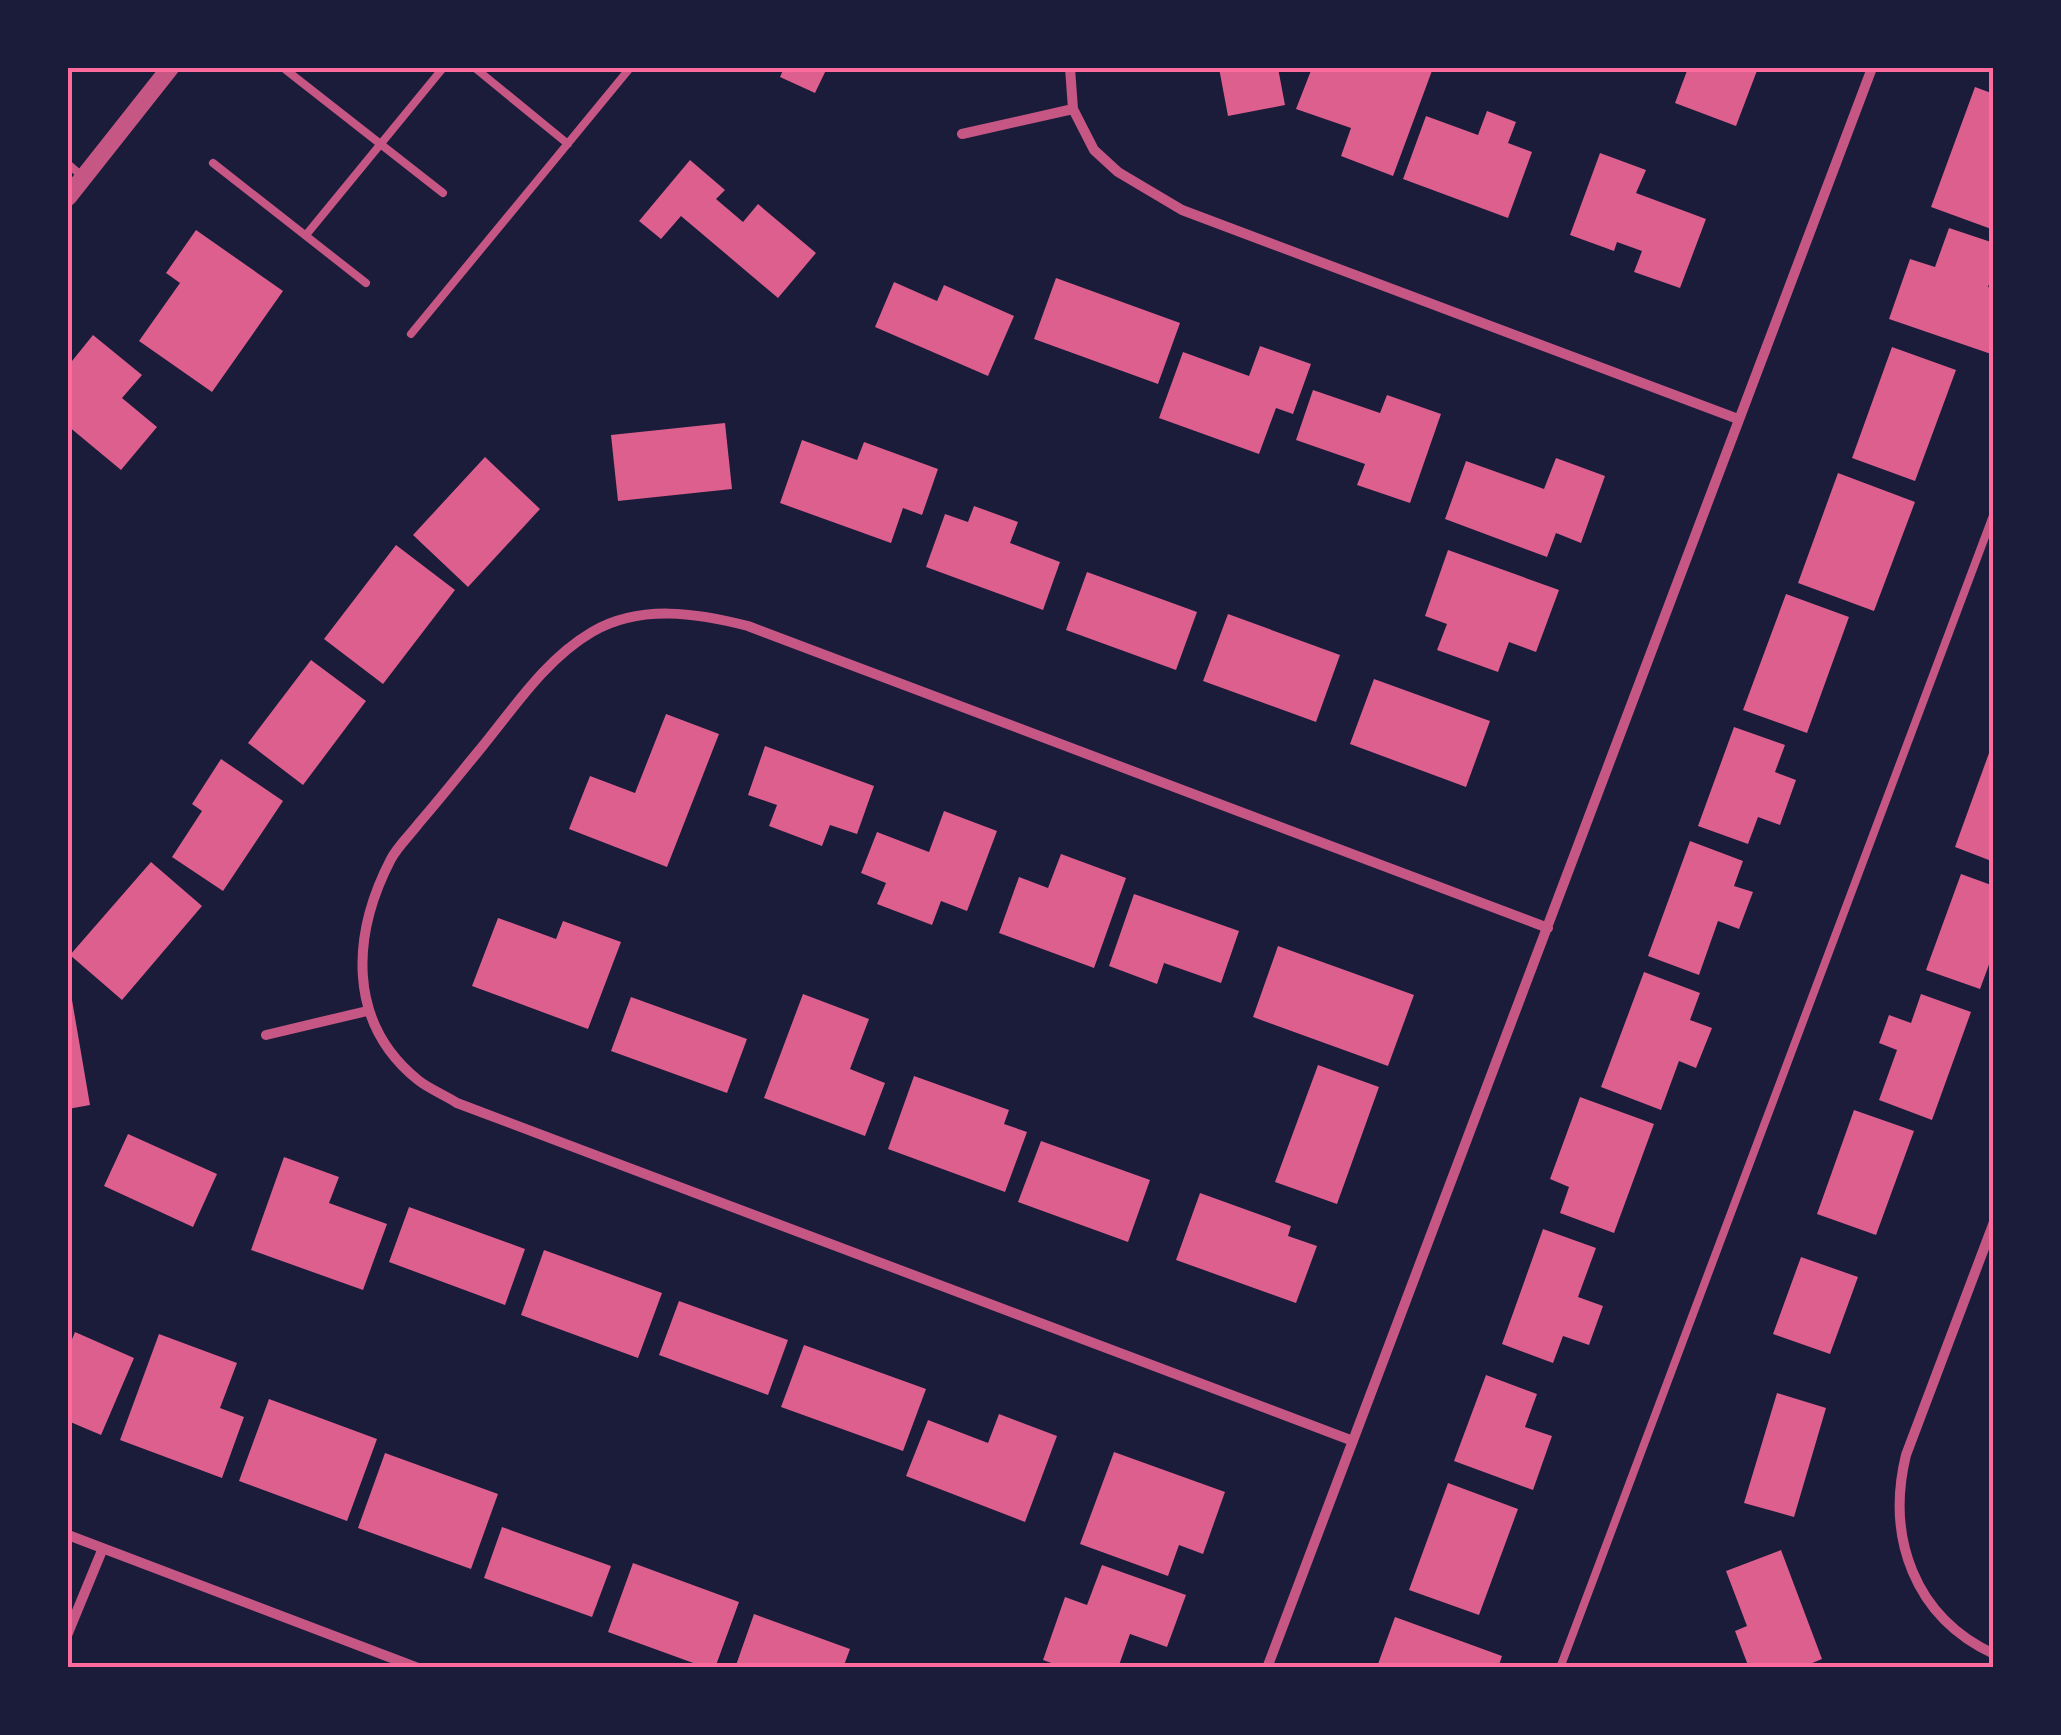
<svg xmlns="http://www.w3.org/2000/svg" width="2061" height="1735" font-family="Overpass,sans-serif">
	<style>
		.building { fill: #dd5f8e }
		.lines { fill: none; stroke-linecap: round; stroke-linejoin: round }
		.service { stroke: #c65784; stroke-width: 8 }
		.minor { stroke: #c65784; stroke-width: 10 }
		.tertiary { stroke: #c65784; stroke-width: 18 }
		.neatline { fill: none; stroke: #ff6b9d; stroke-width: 4 }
	</style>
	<rect width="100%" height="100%" fill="#1b1b3a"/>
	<path class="building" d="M784 68H827L815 93 780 77Z
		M1219 68H1278L1285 105 1228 116Z
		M1312 68H1433L1393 176 1341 156 1351 128 1296 109Z
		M1688 68H1758L1736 126 1675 103Z
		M1975 87 1994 94V230L1931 207Z
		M1487 111 1516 122 1508 143 1532 152 1508 218 1403 179 1426 116 1478 135Z
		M1600 153 1646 170 1636 193 1706 219 1680 288 1634 272 1642 251 1617 242 1614 251 1570 235Z
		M690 160 725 190 716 199 743 222 758 204 816 253 778 298 681 216 661 239 639 221Z
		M1949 228 1994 243V270L1988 287 1994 289V355L1889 319 1910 259 1935 267Z
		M196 230 283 291 212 392 139 341 180 283 166 273Z
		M1056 278 1180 323 1158 384 1034 339Z
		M894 282 937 301 944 285 1014 316 988 376 875 327Z
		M93 335 142 375 122 398 157 427 121 470 68 426V366Z
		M1260 346 1311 364 1293 414 1276 408 1259 454 1159 418 1183 352 1249 376Z
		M1892 347 1956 370 1915 481 1852 458Z
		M1313 390 1380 413 1387 395 1441 414 1410 503 1357 485 1365 464 1296 440Z
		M725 423 732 489 618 501 611 435Z
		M802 440 857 460 864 442 938 469 922 515 903 508 891 543 780 503Z
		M485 457 540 509 468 587 413 535Z
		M1556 458 1605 476 1581 543 1556 533 1547 557 1445 519 1466 461 1544 489Z
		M1838 473 1915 502 1874 611 1798 583Z
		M974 506 1018 522 1010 543 1060 562 1043 610 926 567 945 514 968 522Z
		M396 545 455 590 383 684 324 639Z
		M1448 550 1559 590 1536 652 1509 642 1498 672 1437 650 1447 624 1425 616Z
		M1087 572 1197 612 1176 670 1066 630Z
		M1786 594 1849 617 1807 733 1743 710Z
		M1228 614 1340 655 1316 722 1203 681Z
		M311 660 366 701 303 785 248 743Z
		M1374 679 1490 721 1466 787 1350 744Z
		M666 714 719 734 667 867 569 829 590 776 635 793Z
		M1734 727 1785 745 1775 772 1796 780 1780 825 1758 817 1748 844 1698 826Z
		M1993 742H1994V862L1955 847Z
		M765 746 874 786 857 834 830 825 822 846 769 826 777 805 748 795Z
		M221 759 283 801 223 891 172 857 202 811 192 804Z
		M944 811 997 831 967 911 941 901 932 925 877 904 886 883 861 873 877 832 929 852Z
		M1690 841 1743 861 1734 886 1753 892 1739 929 1718 921 1699 975 1648 956Z
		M1061 854 1126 878 1094 968 999 933 1019 877 1048 888Z
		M151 862 202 906 122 1000 70 955Z
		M1961 874 1994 886V951L1980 989 1926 970Z
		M1134 894 1239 931 1221 983 1164 963 1157 984 1109 966Z
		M498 918 556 939 563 921 621 942 588 1029 472 986Z
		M1278 946 1414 995 1388 1066 1253 1017Z
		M1644 972 1700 993 1690 1020 1712 1028 1696 1068 1679 1061 1661 1110 1601 1087Z
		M803 994 869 1019 850 1069 885 1083 865 1136 764 1098Z
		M1921 994 1971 1012 1932 1120 1879 1100 1897 1050 1879 1043 1889 1015 1911 1023Z
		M631 997 747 1039 727 1093 611 1051Z
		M72 1000 90 1105 68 1109V1001Z
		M1318 1065 1379 1087 1337 1204 1275 1182Z
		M914 1076 1009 1110 1004 1124 1027 1132 1005 1192 888 1149Z
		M1580 1097 1654 1124 1614 1233 1560 1213 1569 1187 1550 1179Z
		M1854 1110 1914 1131 1876 1235 1817 1214Z
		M128 1134 217 1174 193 1227 104 1186Z
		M1041 1141 1150 1180 1128 1242 1018 1202Z
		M284 1157 339 1177 329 1203 387 1224 363 1290 251 1250Z
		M1200 1193 1291 1226 1288 1236 1317 1246 1296 1303 1176 1260Z
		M409 1207 525 1249 505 1305 389 1262Z
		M1543 1229 1596 1248 1578 1297 1603 1306 1589 1345 1563 1336 1553 1363 1502 1344Z
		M544 1250 662 1293 638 1358 521 1315Z
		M1801 1257 1858 1277 1830 1354 1773 1334Z
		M679 1301 788 1340 768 1395 659 1355Z
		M75 1332 134 1358 101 1435 68 1421V1349Z
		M159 1334 237 1363 220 1408 244 1417 222 1478 120 1440Z
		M804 1345 926 1389 903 1451 781 1407Z
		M1486 1375 1537 1394 1525 1427 1552 1436 1533 1490 1454 1461Z
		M1777 1393 1826 1408 1794 1517 1744 1503Z
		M269 1399 377 1439 347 1521 239 1481Z
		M999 1414 1057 1436 1025 1522 906 1476 928 1420 988 1443Z
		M1114 1452 1225 1492 1203 1554 1179 1545 1168 1576 1080 1544Z
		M385 1453 498 1494 471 1569 358 1528Z
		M1448 1483 1518 1509 1479 1615 1409 1590Z
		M502 1527 611 1566 592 1617 484 1578Z
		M1781 1550 1822 1659 1800 1668H1749L1735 1631 1747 1626 1726 1571Z
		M633 1563 739 1602 715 1668H707L608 1632Z
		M1102 1565 1186 1595 1167 1647 1130 1634 1118 1668H1065L1043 1660 1065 1597 1087 1605Z
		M754 1614 850 1649 843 1668H735Z
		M1395 1617 1502 1656 1498 1668H1387L1378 1664Z"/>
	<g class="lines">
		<path class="service" d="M475 68 568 144
			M286 70 443 193
			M213 163 366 283
			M68 164 83 177
			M306 235 443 68
			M411 334 630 68
			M1560 1668 1994 513"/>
		<path class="minor" d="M1070 68 1073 109
			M962 134 1073 109 1094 150 1118 172 1182 210 1738 419
			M266 1035 367 1011
			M1994 1222 1906 1455C1886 1537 1914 1617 1994 1654
			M1353 1441 457 1103C445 1095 429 1089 418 1080 346 1022 352 934 391 859 398 846 410 835 419 823 439 800 458 776 477 753 512 711 544 660 592 632 640 604 697 613 748 626L1548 928
			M68 1535 418 1668
			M68 1633 103 1548
			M1267 1668 1872 68"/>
		<path class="tertiary" d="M68 197 170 68"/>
	</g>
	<rect width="2061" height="1735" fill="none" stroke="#1b1b3a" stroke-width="140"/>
	<rect x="70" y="70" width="1921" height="1595" class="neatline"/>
</svg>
